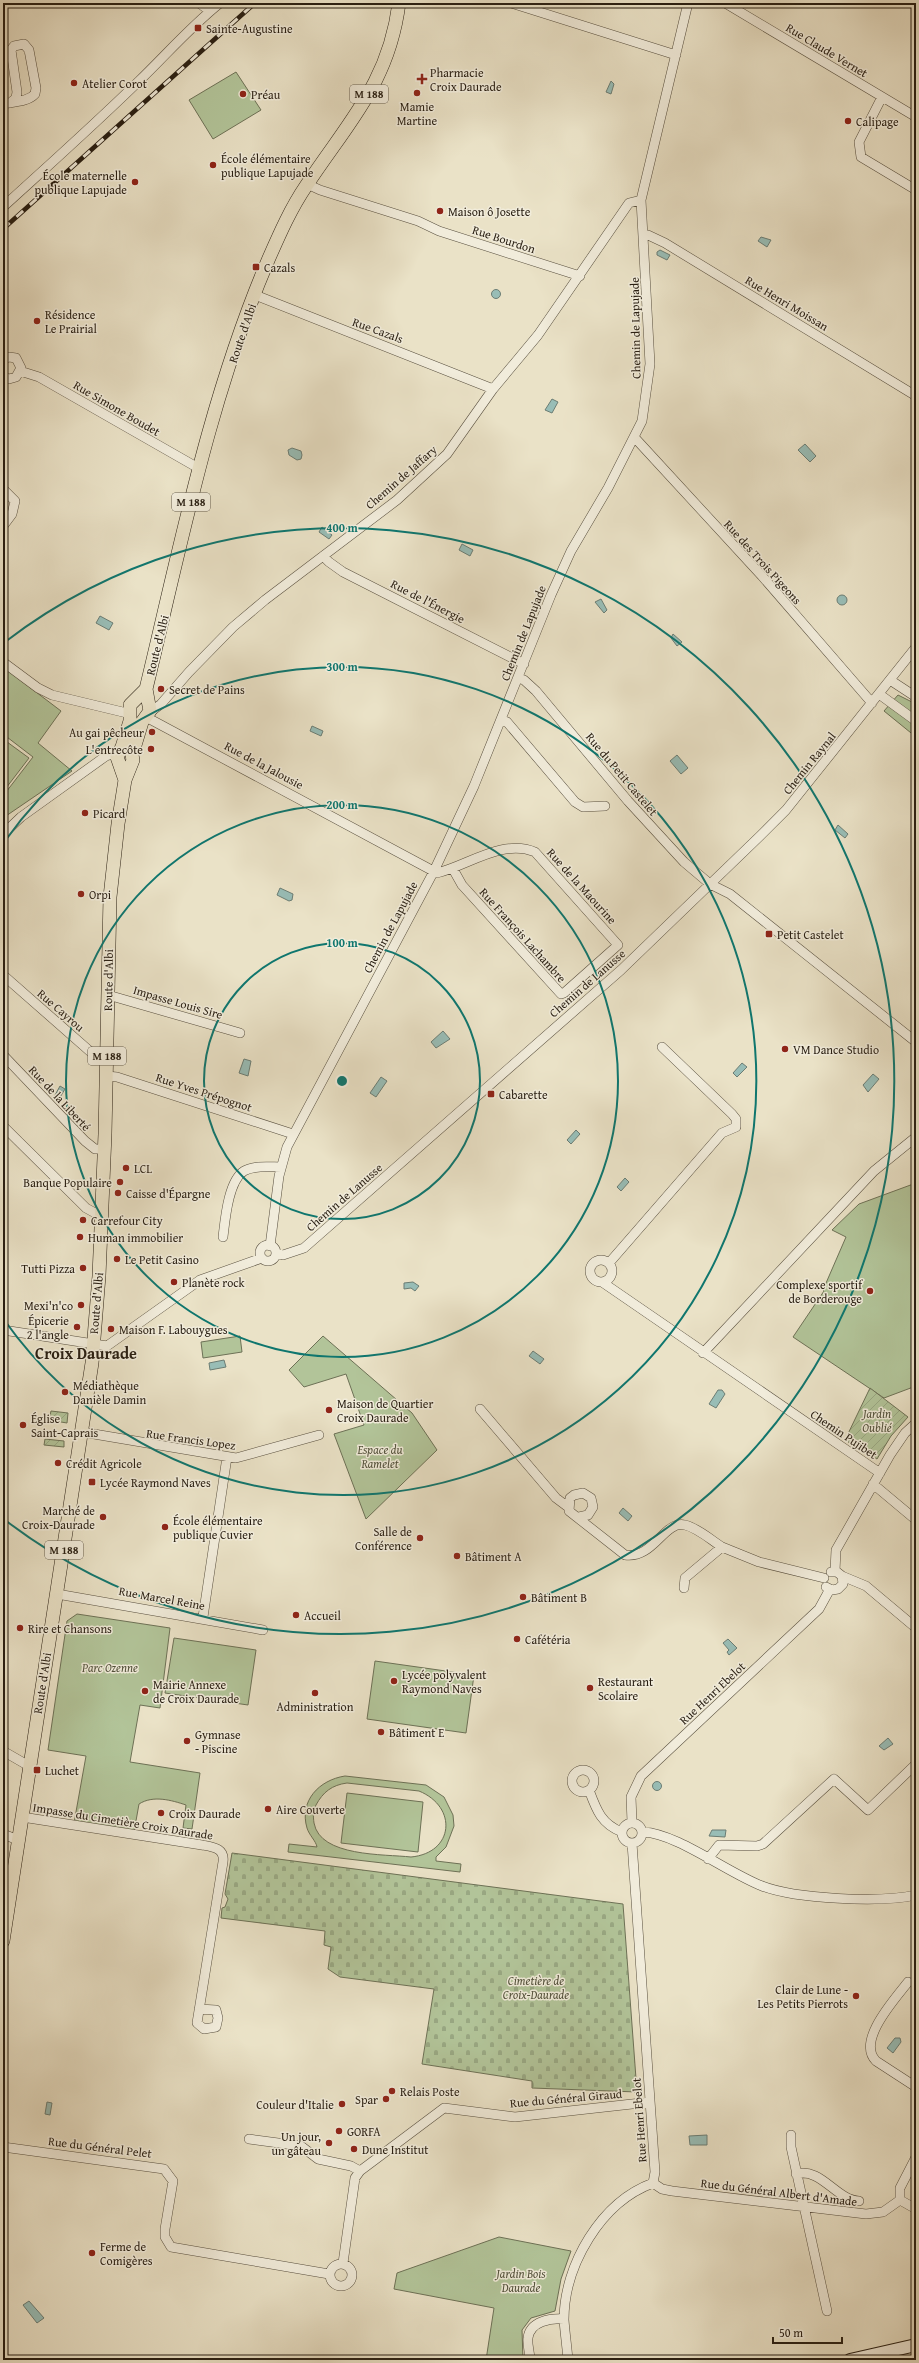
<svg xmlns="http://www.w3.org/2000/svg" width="919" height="2363" font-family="'Gentium Book Plus',serif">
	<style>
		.cemetery { fill: url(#cemetery-stones); stroke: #6d7156 }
		.park { fill: #b2c499; stroke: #6d7156; fill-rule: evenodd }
		.garden { fill: url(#garden-furrows); stroke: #6d7156 }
		.water { fill: #98bdb6; stroke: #6b7d74 }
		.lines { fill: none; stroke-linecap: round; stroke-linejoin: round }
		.street-casing { stroke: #584f3f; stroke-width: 10 }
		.secondary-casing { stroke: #281e12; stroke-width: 14 }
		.primary-casing { stroke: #281e12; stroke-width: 14 }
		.street { stroke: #f1ecdb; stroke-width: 9 }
		.secondary { stroke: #f1ecdb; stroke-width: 12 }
		.primary { stroke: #eae2c7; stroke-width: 13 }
		.rail-casing { stroke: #281e12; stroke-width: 4.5 }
		.rail { stroke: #f1ecdb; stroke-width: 3; stroke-dasharray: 9; stroke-linecap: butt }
		.ring { fill: none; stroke: #0f766e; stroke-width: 2 }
		.poi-dot { fill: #8f2418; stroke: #f1ecdb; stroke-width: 1.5 }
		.labels { text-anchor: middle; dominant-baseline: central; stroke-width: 3; stroke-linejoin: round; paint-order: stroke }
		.shield { fill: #f1ecdb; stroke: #645c4e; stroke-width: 1 }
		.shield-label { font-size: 11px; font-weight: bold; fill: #281e12 }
		.poi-label { font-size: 12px; fill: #281e12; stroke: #f1ecdb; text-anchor: start }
		.street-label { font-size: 12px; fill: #281e12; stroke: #f1ecdb }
		.park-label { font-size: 12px; font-style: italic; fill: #51503a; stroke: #f1ecdb }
		.district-label { font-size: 16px; font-weight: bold; fill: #281e12; stroke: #f1ecdb }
		.centre { fill: #0f766e; stroke: #f1ecdb; stroke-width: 2 }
		.ring-label { font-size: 12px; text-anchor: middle; font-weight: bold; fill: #0f766e; stroke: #f1ecdb; stroke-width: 3; stroke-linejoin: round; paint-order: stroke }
	</style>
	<defs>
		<pattern id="cemetery-stones" width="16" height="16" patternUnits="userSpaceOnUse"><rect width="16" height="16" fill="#b2c499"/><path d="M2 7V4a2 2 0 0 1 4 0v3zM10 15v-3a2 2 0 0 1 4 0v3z" fill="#99a883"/></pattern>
		<pattern id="garden-furrows" width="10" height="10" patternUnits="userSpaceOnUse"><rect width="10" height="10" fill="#b2c499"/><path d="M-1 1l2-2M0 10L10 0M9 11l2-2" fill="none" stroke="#99a883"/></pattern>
	</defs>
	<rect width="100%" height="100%" fill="#eae2c7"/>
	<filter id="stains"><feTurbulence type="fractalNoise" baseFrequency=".005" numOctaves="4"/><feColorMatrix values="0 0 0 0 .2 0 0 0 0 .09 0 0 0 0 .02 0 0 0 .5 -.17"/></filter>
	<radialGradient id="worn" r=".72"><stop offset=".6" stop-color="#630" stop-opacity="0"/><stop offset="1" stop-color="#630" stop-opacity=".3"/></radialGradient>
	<path class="cemetery" d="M232 1853 623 1904 637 2092 532 2088V2081L422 2064 434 1989 340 1977 328 1969 331 1947 324 1945 325 1931 221 1918 222 1908 225 1907 228 1899 225 1894Z"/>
	<path class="park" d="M236 72 261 110 213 139 189 100Z
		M3 667 61 711 38 743 72 771 3 818V796L33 757 3 734Z
		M898 695 916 704V737L884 711Z
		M3 739 29 758 3 792Z
		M916 1183V1386L884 1398 793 1337 824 1291 823 1290 846 1237 832 1230 859 1204Z
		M240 1336 242 1352 203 1358 201 1342Z
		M323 1336 412 1413 437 1450 366 1519 334 1434 364 1425 346 1374 304 1387 289 1370Z
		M77 1614 170 1628 160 1708 140 1705 130 1762 200 1773 192 1829 183 1828 186 1805C171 1800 153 1795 139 1804L134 1832 74 1823 86 1756 48 1750 67 1621Z
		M174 1638 256 1650 248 1705 165 1693Z
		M375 1661 474 1675 466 1733 367 1719Z
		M345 1776 426 1785 444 1797 453 1815 454 1826 446 1847 436 1857V1861L461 1864 460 1872 288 1852 289 1844 317 1847C316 1841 309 1835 307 1828 299 1801 319 1780 345 1776ZM347 1783 419 1791C458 1807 454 1853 411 1857 384 1854 320 1857 314 1823 313 1816 313 1810 316 1805 323 1792 332 1785 347 1783Z
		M347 1793 423 1802 418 1852 341 1843Z
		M499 2237 571 2251 561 2279 555 2311 531 2318 522 2330 523 2360H486L494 2308 394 2289 397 2273Z"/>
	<path class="garden" d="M870 1388 908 1417 891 1436 877 1459 845 1440Z
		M51 1411 68 1413 67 1423 49 1420Z
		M45 1439 64 1441V1447L44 1445Z"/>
	<path class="water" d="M611 81 614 84 611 94 606 92Z
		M761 237 771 240 767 247 758 241Z
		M660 250 670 255 667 260 657 255V252Z
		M491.5 294a4.5 4.5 0 1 1 9 0a4.5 4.5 0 1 1-9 0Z
		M552 399 558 402 552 413 545 410Z
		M805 444 816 456 810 462 798 450Z
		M292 448 301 451 302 455 301 459 297 460 289 455 288 450Z
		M322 527 332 535 329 539 319 532Z
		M462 544 473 550 470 556 459 550Z
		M837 600a5 5 0 1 1 10 0a5 5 0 1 1-10 0Z
		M601 599 607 610 604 613 595 602Z
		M100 616 113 623 109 630 96 623Z
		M673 634 682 642 677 646 671 638Z
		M312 726 323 731 321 736 310 731Z
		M677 755 688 768 681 774 670 761Z
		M838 825 848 834 845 838 835 830Z
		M280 888 293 894 292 900 289 901 277 895Z
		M443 1031 450 1039 436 1048 431 1042Z
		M244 1059 251 1061 248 1076 239 1073Z
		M742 1063 747 1067 737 1077 733 1073Z
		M873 1074 879 1079 868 1092 863 1085Z
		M381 1077 387 1081 376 1097 370 1093Z
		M60 1086 65 1089 59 1099 54 1097Z
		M576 1130 580 1134 571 1144 567 1140Z
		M625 1178 629 1182 621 1191 617 1187Z
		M413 1282 419 1286 415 1291 411 1288 404 1289V1283Z
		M533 1351 544 1359 540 1364 529 1356Z
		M224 1360 226 1367 210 1370 209 1363Z
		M718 1390H722L725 1394 716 1408 709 1404Z
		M623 1508 632 1516 628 1521 619 1513Z
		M728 1639 737 1648 729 1655 727 1652 729 1650 723 1643Z
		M888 1738 893 1744 884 1750 879 1746Z
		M652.5 1786a4.5 4.5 0 1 1 9 0a4.5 4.5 0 1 1-9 0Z
		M712 1830H726L725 1837 709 1836Z
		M895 2038H900L901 2042 893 2053 887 2048Z
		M47 2102 52 2103 50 2115 45 2114Z
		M707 2135V2145H690L689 2136Z
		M29 2301 44 2318 37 2323 23 2305Z"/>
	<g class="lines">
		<g class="street-casing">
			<path id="street" d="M199 3 210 11
				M511 3 676 55
				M725 3 916 117
				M882 97 859 142 861 157 916 190
				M3 104C13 102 28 102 35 94L36 88 29 50 24 44 14 46 11 50 17 92 16 98 10 103
				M307 184 320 190 418 221 439 231 580 276
				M3 207C49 165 95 124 139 81 166 55 190 27 220 3
				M644 235H648L665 243 916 396
				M255 295 493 389
				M3 359 9 357 16 358 21 368 16 377 9 379 3 377
				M20 371 39 377 200 469
				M635 438 762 576 872 703
				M3 489 15 501 12 514 3 526
				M323 556 329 562 343 572 524 664
				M3 662 38 688 52 695 131 714
				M518 678 524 680 536 691 628 801 684 862 710 884 730 894 916 1042
				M890 680 916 697
				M879 694 916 721
				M149 713 161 704 189 672 233 627 265 600 397 500 447 454 493 389 538 335 629 203 641 200
				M146 717 437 873C467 866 503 838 535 852L618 945 564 993 561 994 462 885 453 869
				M502 720 507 722 575 802 583 807 605 806
				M3 834 21 817 106 756 120 752
				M3 975 93 1054 107 1057
				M108 995 240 1033
				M3 1055 85 1141 95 1149H104
				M107 1076 117 1077 293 1134
				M3 1126 86 1208 95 1213H102
				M223 1237C225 1221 228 1181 244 1171 254 1165 270 1167 281 1167
				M260 1253a8 8 0 1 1 16 0a8 8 0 1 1-16 0Z
				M270 1246 279 1176 287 1147 434 871 474 786 551 595 571 551 608 488 642 421 650 364 641 200 688 3
				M276 1253 283 1255 304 1248 621 970 760 836 786 810 916 647
				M590 1271a11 11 0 1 1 22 0a11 11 0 1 1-22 0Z
				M609 1263 722 1133 736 1127V1119L732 1114 662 1047
				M602 1282 880 1473
				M3 1330 107 1346 200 1280 262 1258
				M703 1353 874 1171 916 1137
				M480 1409 556 1498 568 1507
				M82 1432 236 1458 319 1435
				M873 1484 916 1520
				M579 1517 588 1515 593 1507 591 1498 583 1493 574 1495 570 1498 569 1511 625 1555C654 1559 664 1520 685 1525 698 1528 711 1540 722 1547
				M835 1571 836 1550 890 1455 905 1433 916 1423
				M831 1572H837L842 1576 866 1586 916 1628
				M826 1587 832 1590 838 1589 843 1584 842 1576
				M684 1588 685 1578 722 1547 759 1562 824 1578
				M57 1594 263 1630
				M203 1617 227 1457
				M3 1751 29 1766
				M572 1781a11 11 0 1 1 22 0a11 11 0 1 1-22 0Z
				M589 1790C596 1809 601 1824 622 1832
				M22 1817 202 1845C213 1847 225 1848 223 1862L197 2023 204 2029 216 2027 218 2018 216 2010 199 2009
				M632 1822 631 1797 641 1776 819 1609 830 1589
				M622 1833a10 10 0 1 1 20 0a10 10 0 1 1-20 0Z
				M643 1832C676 1833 728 1873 762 1886 795 1899 881 1903 916 1895
				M3 1834 18 1840
				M708 1859 719 1845 757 1846 763 1844 834 1779 868 1810 916 1764
				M908 1982C895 1999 856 2041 876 2061L916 2087
				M791 2135V2147L827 2311
				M249 2139 301 2146 318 2159 351 2166 360 2171
				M3 2147 164 2169 173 2181 165 2229V2237L171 2247 329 2274
				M796 2174C821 2167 836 2200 859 2201
				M653 2183 662 2189 672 2191 866 2214 883 2212 900 2200
				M900 2200V2188L916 2157
				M900 2200 916 2209
				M343 2263 355 2178 360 2171 444 2108 515 2117 650 2102
				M330 2275a11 11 0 1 1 22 0a11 11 0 1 1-22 0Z
				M530 2360C530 2353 527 2344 528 2338 530 2321 551 2318 564 2319
				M568 2360C567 2347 565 2333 564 2320 564 2265 601 2202 653 2183L655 2172 632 1843"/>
		</g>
		<g class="secondary-casing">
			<path id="secondary" d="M850 2360 916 2345"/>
		</g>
		<g class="primary-casing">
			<path id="primary" d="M125 780 117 757 122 747 130 721V705L146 689
				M3 1941 92 1363 99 1276 105 1134 110 897 118 824 125 780 133 760 132 755 142 722 150 711 146 689C181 544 210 395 269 258 280 233 291 208 306 186 348 122 389 83 399 3"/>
		</g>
		<use href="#street" class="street"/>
		<use href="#secondary" class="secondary"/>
		<use href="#primary" class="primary"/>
		<g class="rail-casing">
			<path id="rail" d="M3 229 255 3"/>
		</g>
		<use href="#rail" class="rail"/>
	</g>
	<g class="ring">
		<circle cx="342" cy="1081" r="138"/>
		<circle cx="342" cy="1081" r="276"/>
		<path d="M5 841A414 414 0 1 1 5 1321"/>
		<path d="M5 642A553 553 0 1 1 5 1520"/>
	</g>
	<g class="poi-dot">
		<rect x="194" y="24" width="8" height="8" rx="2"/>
		<path d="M420 73h4v4h4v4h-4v4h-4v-4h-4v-4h4z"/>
		<circle cx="74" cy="83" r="4"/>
		<circle cx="417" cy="93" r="4"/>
		<circle cx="243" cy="94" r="4"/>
		<circle cx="848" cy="121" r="4"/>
		<circle cx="213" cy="165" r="4"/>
		<circle cx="135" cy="182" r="4"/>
		<circle cx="440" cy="211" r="4"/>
		<rect x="252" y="263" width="8" height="8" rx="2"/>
		<circle cx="37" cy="321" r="4"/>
		<circle cx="161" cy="689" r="4"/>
		<circle cx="152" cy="732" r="4"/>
		<circle cx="151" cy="749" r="4"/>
		<circle cx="85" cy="813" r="4"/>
		<circle cx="81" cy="894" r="4"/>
		<rect x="765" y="930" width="8" height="8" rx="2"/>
		<circle cx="785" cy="1049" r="4"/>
		<rect x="487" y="1090" width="8" height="8" rx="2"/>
		<circle cx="126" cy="1168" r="4"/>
		<circle cx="120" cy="1182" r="4"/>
		<circle cx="118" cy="1193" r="4"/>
		<circle cx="83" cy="1220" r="4"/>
		<circle cx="80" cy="1237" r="4"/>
		<circle cx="117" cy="1259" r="4"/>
		<circle cx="83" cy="1268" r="4"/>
		<circle cx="174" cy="1282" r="4"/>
		<circle cx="870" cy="1291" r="4"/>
		<circle cx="81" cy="1305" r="4"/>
		<circle cx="77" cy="1327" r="4"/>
		<circle cx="111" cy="1329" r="4"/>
		<circle cx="65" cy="1392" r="4"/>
		<circle cx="329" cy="1410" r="4"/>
		<circle cx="23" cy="1425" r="4"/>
		<circle cx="58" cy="1463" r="4"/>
		<rect x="88" y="1478" width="8" height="8" rx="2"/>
		<circle cx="103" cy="1517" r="4"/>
		<circle cx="165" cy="1527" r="4"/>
		<circle cx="420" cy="1538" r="4"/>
		<circle cx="457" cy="1556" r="4"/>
		<circle cx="523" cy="1597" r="4"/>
		<circle cx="296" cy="1615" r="4"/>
		<circle cx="20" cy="1628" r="4"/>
		<circle cx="517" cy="1639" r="4"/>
		<circle cx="394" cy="1681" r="4"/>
		<circle cx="590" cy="1688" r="4"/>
		<circle cx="145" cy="1691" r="4"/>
		<circle cx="315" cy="1693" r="4"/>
		<circle cx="381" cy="1732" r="4"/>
		<circle cx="187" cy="1741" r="4"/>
		<rect x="33" y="1766" width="8" height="8" rx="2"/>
		<circle cx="268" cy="1809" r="4"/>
		<circle cx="161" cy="1813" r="4"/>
		<circle cx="856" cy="1996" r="4"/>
		<circle cx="392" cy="2091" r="4"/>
		<circle cx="386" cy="2099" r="4"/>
		<circle cx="342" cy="2104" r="4"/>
		<circle cx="339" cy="2131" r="4"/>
		<circle cx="329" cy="2143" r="4"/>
		<circle cx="354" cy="2149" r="4"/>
		<circle cx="92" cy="2253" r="4"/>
	</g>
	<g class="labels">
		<g class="shield">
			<rect x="350" y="85" width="38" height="18" rx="3"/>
			<rect x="172" y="493" width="38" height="18" rx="3"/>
			<rect x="88" y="1047" width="38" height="18" rx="3"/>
			<rect x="45" y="1541" width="38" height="18" rx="3"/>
		</g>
		<g class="shield-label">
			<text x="369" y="94">M 188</text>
			<text x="191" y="502">M 188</text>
			<text x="107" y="1056">M 188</text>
			<text x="64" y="1550">M 188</text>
		</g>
		<g class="poi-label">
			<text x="206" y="28">Sainte-Augustine</text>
			<text x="430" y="72">Pharmacie<tspan x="430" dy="14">Croix Daurade</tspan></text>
			<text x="82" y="83">Atelier Corot</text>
			<text x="251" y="94">Préau</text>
			<text x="417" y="106" text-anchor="middle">Mamie<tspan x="417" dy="14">Martine</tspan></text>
			<text x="856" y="121">Calipage</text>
			<text x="221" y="158">École élémentaire<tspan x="221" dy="14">publique Lapujade</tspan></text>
			<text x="127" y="175" text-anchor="end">École maternelle<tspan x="127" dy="14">publique Lapujade</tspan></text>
			<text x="448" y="211">Maison ô Josette</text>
			<text x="264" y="267">Cazals</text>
			<text x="45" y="314">Résidence<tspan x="45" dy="14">Le Prairial</tspan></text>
			<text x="169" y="689">Secret de Pains</text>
			<text x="144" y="732" text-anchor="end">Au gai pêcheur</text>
			<text x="143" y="749" text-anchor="end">L'entrecôte</text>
			<text x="93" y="813">Picard</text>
			<text x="89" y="894">Orpi</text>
			<text x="777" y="934">Petit Castelet</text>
			<text x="793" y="1049">VM Dance Studio</text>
			<text x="499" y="1094">Cabarette</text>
			<text x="134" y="1168">LCL</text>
			<text x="112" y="1182" text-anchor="end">Banque Populaire</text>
			<text x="126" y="1193">Caisse d'Épargne</text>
			<text x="91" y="1220">Carrefour City</text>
			<text x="88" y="1237">Human immobilier</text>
			<text x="125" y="1259">Le Petit Casino</text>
			<text x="75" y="1268" text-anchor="end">Tutti Pizza</text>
			<text x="182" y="1282">Planète rock</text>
			<text x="862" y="1284" text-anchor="end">Complexe sportif<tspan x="862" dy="14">de Borderouge</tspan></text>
			<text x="73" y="1305" text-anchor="end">Mexi'n'co</text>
			<text x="69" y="1320" text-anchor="end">Épicerie<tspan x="69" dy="14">2 l'angle</tspan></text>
			<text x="119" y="1329">Maison F. Labouygues</text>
			<text x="73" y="1385">Médiathèque<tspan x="73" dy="14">Danièle Damin</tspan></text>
			<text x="337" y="1403">Maison de Quartier<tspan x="337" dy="14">Croix Daurade</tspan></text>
			<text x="31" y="1418">Église<tspan x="31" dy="14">Saint-Caprais</tspan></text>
			<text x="66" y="1463">Crédit Agricole</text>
			<text x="100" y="1482">Lycée Raymond Naves</text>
			<text x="95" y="1510" text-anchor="end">Marché de<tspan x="95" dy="14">Croix-Daurade</tspan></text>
			<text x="173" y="1520">École élémentaire<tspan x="173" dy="14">publique Cuvier</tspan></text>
			<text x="412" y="1531" text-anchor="end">Salle de<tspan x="412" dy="14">Conférence</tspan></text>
			<text x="465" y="1556">Bâtiment A</text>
			<text x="531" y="1597">Bâtiment B</text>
			<text x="304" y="1615">Accueil</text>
			<text x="28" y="1628">Rire et Chansons</text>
			<text x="525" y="1639">Cafétéria</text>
			<text x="402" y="1674">Lycée polyvalent<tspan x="402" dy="14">Raymond Naves</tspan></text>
			<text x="598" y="1681">Restaurant<tspan x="598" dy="14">Scolaire</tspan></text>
			<text x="153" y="1684">Mairie Annexe<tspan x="153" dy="14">de Croix Daurade</tspan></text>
			<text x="315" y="1706" text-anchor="middle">Administration</text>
			<text x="389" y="1732">Bâtiment E</text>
			<text x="195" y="1734">Gymnase<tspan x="195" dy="14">- Piscine</tspan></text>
			<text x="45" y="1770">Luchet</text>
			<text x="276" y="1809">Aire Couverte</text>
			<text x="169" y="1813">Croix Daurade</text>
			<text x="848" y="1989" text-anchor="end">Clair de Lune -<tspan x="848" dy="14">Les Petits Pierrots</tspan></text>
			<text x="400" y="2091">Relais Poste</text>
			<text x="378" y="2099" text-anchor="end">Spar</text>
			<text x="334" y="2104" text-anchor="end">Couleur d'Italie</text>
			<text x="347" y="2131">GORFA</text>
			<text x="321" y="2136" text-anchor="end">Un jour,<tspan x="321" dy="14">un gâteau</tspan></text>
			<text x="362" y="2149">Dune Institut</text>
			<text x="100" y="2246">Ferme de<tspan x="100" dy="14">Comigères</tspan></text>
		</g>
		<g class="street-label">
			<text transform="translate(827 50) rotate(31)">Rue Claude Vernet</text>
			<text transform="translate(504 239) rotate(18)">Rue Bourdon</text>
			<text transform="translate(787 303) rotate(31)">Rue Henri Moissan</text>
			<text transform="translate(635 328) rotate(-91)">Chemin de Lapujade</text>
			<text transform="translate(378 330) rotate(20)">Rue Cazals</text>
			<text transform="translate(242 333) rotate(-71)">Route d'Albi</text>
			<text transform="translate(117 408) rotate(30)">Rue Simone Boudet</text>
			<text transform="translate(401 477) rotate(-41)">Chemin de Jaffary</text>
			<text transform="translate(763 562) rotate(48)">Rue des Trois Pigeons</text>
			<text transform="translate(428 601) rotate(27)">Rue de l'Énergie</text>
			<text transform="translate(523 633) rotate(-68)">Chemin de Lapujade</text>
			<text transform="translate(157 645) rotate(-76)">Route d'Albi</text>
			<text transform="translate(809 763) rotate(-51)">Chemin Raynal</text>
			<text transform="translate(264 765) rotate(28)">Rue de la Jalousie</text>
			<text transform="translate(622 774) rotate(50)">Rue du Petit Castelet</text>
			<text transform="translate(582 886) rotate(48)">Rue de la Maourine</text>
			<text transform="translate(390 927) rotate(-62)">Chemin de Lapujade</text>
			<text transform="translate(523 935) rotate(48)">Rue François Lachambre</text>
			<text transform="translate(108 980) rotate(-89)">Route d'Albi</text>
			<text transform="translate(587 983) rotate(-41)">Chemin de Lanusse</text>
			<text transform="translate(178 1002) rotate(16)">Impasse Louis Sire</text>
			<text transform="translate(61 1010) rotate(41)">Rue Cayrou</text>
			<text transform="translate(204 1092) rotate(18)">Rue Yves Prépognot</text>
			<text transform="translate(60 1098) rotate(47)">Rue de la Liberté</text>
			<text transform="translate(344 1197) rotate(-41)">Chemin de Lanusse</text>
			<text transform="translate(96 1303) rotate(-85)">Route d'Albi</text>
			<text transform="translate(844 1434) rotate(34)">Chemin Pujibet</text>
			<text transform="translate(191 1439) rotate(8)">Rue Francis Lopez</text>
			<text transform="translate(162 1598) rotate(10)">Rue Marcel Reine</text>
			<text transform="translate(42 1683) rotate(-81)">Route d'Albi</text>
			<text transform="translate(712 1693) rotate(-43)">Rue Henri Ebelot</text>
			<text transform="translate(123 1821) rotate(9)">Impasse du Cimetière Croix Daurade</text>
			<text transform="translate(566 2098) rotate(-5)">Rue du Général Giraud</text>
			<text transform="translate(639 2120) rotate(-94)">Rue Henri Ebelot</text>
			<text transform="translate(100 2147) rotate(7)">Rue du Général Pelet</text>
			<text transform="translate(779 2192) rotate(7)">Rue du Général Albert d'Amade</text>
		</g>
		<g class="park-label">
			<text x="877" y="1413">Jardin<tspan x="877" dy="14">Oublié</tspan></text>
			<text x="380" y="1449">Espace du<tspan x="380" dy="14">Ramelet</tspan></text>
			<text x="110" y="1667">Parc Ozenne</text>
			<text x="536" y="1980">Cimetière de<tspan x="536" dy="14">Croix-Daurade</tspan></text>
			<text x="521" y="2273">Jardin Bois<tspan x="521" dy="14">Daurade</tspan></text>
		</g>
		<g class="district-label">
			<text x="86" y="1353">Croix Daurade</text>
		</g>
	</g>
	<circle cx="342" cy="1081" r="6" class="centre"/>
	<g class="ring-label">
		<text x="342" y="532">400 m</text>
		<text x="342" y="671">300 m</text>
		<text x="342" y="809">200 m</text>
		<text x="342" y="947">100 m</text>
	</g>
	<rect width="919" height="2363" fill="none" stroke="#eae2c7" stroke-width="16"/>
	<rect x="4" y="4" width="911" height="2355" fill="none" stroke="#281e12" stroke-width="2"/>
	<rect x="8" y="8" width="903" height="2347" fill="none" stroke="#281e12"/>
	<path d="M773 2337v6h69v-6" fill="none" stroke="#281e12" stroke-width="2"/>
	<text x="779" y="2337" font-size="12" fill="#281e12" stroke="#f1ecdb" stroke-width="3" paint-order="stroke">50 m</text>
	<rect width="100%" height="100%" filter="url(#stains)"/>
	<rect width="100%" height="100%" fill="url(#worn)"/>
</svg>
